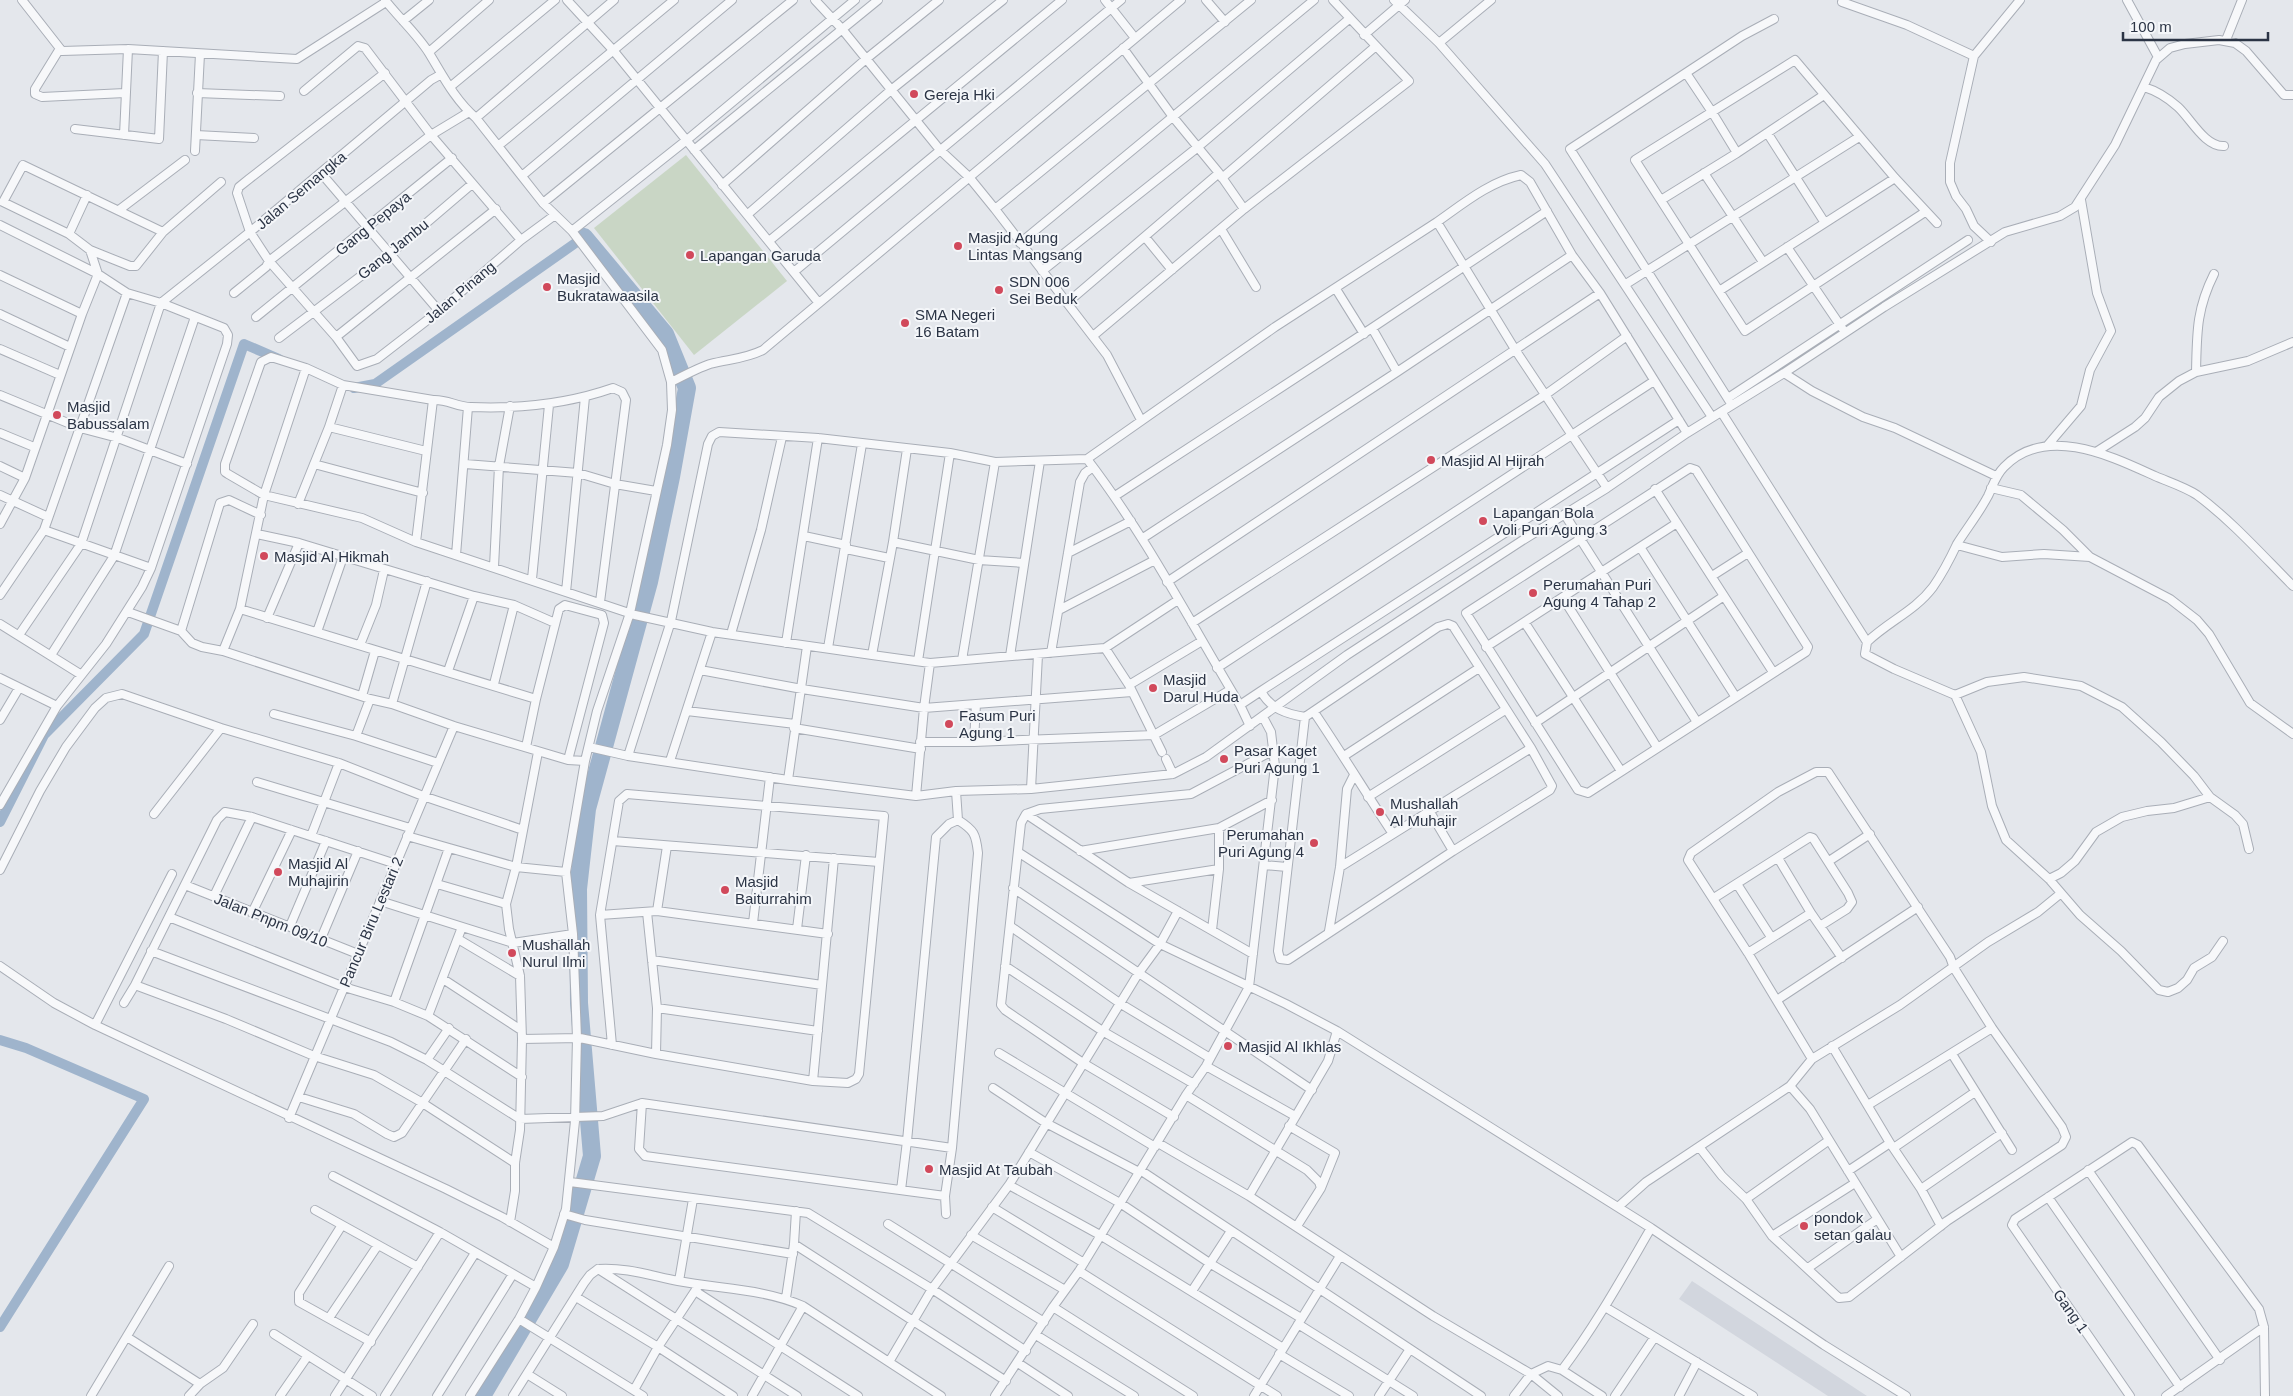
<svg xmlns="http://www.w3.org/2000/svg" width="2293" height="1396" font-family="Arial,sans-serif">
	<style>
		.built { fill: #d2d6de }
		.green { fill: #c9d6c5 }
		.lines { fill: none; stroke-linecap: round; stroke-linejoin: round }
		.canal { stroke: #9fb4cc; stroke-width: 10 }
		.river { stroke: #9fb4cc; stroke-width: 18 }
		.minor-casing { stroke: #a9aeb7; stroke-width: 10 }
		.minor { stroke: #f7f8fa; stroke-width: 8 }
		.poi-dot { fill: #d1495b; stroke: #f4f6f9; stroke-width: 2 }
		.labels { text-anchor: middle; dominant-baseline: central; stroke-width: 4; stroke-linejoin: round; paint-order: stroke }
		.poi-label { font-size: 15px; fill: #2b3445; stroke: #f4f6f9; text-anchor: start }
		.street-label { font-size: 15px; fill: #2b3445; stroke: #f4f6f9 }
	</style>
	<rect width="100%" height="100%" fill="#e4e7ec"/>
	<path class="built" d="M1692 1281 1867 1396H1828L1679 1299Z"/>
	<path class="green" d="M686 155 787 281 694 355 594 228Z"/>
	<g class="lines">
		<path class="canal" d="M354 388 375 384 584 237
			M0 822 44 735 144 634 244 344 279 359
			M0 1040 26 1048 144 1099 0 1327"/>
		<path class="river" d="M482 1396 560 1264 592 1156 579 1003 578 889 587 809 649 582 671 477 687 388 665 334 584 237"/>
		<g class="minor-casing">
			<path id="minor" d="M22 0 62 51 128 49 297 59 386 2
				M385 0C399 18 417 34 429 53 443 76 455 100 476 118L543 203 572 231 662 350 671 382 672 410 667 445 630 613 597 711 585 761 566 872 573 934 577 1038 575 1121 566 1209 554 1247 536 1287 519 1319 470 1396
				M567 0 613 50 818 302
				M815 0 842 29 940 150 969 177 995 209 1107 355 1141 420
				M1105 0 1135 38
				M1206 0 1225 22
				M1394 0 1439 43
				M1491 0 1439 43 1545 164 1712 417
				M2127 0 2158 57
				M1842 2 1907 25 1974 56
				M403 21 429 0
				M1364 35 1405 0
				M2226 40 2242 0
				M1123 48 1173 117 1219 173 1244 209
				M59 50 35 89V94L42 97 125 93
				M429 52 489 0
				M385 73 249 179 239 187 237 193 250 232 269 261 336 337 357 366 377 359 439 311 521 240 555 215
				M450 87 555 0
				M2144 87C2157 91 2168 98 2178 107 2191 119 2205 147 2224 146
				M304 91 358 46 365 48 431 135 521 240
				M197 93 280 96
				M476 118 614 0
				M75 129 159 139 163 51
				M1768 134 1825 223
				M124 135 128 49
				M196 135 254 138
				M498 146 674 0
				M694 150 878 0
				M195 151 200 54
				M1737 153 1824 95
				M321 173 439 311
				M1704 173 1763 262
				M523 175 732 0
				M1222 178 1376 46
				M1895 178 1719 291 1635 160 1795 60 1895 178 1937 223
				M722 185 866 59 939 0
				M1661 200 1737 153 1712 112 1686 73
				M543 203 793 0
				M995 209 1251 0
				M119 210 185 160
				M748 214 891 90 1003 0
				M1437 222C1464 203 1489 182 1521 175L1530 182 1572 255
				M0 225 98 274 127 293 161 303 224 328 228 335 227 344 151 568 142 587 106 644 57 706 0 805
				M1221 229 1256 287
				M572 231 688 139 855 0
				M163 232 23 165 3 202 69 234 90 250 130 266H136L163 232 221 182
				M69 234 87 195
				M1145 237 1172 270
				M769 241 1062 0
				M1991 242 1974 226 1966 209 1956 196 1950 182V163L1974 56 2020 0
				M1020 243 1314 0
				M1787 247 1842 328
				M795 271 1121 0
				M1042 271 1198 147 1349 19
				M0 275 82 314
				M1626 284 1859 137
				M1336 289 1364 334
				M1719 291 1745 331 1925 212
				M234 293 266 267 269 261 431 135 469 112
				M1067 303 1219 173
				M0 314 70 347
				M256 317 452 158
				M1372 328 1397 372
				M1093 336 1244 209 1409 81 1333 0
				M336 337 496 209
				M279 338 390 254 472 184
				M0 349 60 375
				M2196 372C2197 334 2196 310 2214 274
				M1784 373 1884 307 2005 232 2060 216 2075 207 2115 145 2156 60 2170 48 2185 44 2219 40 2235 43 2246 51 2284 95H2293
				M671 382C683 376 698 368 710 364 729 359 745 359 763 350L1181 0
				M0 395 80 428 118 438 187 464
				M1728 398 1968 240
				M1732 405 1570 149 1742 36 1774 19
				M1722 413 1867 642
				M329 427 426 451
				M0 433 34 447
				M2047 446 2081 406 2090 370 2111 331 2097 293 2081 200
				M2096 452 2135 427 2145 418 2159 397 2179 381 2196 372 2248 361 2293 342
				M1087 459C1146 536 1190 622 1240 705L1250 726
				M314 464 423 493
				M465 464 578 473 615 484 656 491
				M0 466 25 478
				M1690 468 1696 470 1808 647 1806 652 1588 793 1578 790 1466 613Z
				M1607 488 1687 433 1784 373 1812 391 1863 417 1895 428 1996 476
				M1991 488 2021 495 2063 530 2090 557
				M1655 489 1773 672
				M0 495 48 517
				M1115 496 1372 328 1547 211
				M298 504 329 427 343 385
				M1565 515 1697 722
				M0 524 25 478 82 314 98 274 90 250
				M44 530 151 568
				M257 534 299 543 474 596 514 605 555 623
				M804 536 846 545
				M1143 538 1397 372 1572 255 1600 293 1687 433
				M416 542 433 400
				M893 542 979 560 1024 563
				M1957 545 2002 557 2044 554 2090 557 2170 599 2197 620 2209 634 2250 703 2293 734
				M1640 547 1735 696
				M846 549 889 558
				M1068 553 1131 521
				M456 555 468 407
				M494 567 499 466 510 406
				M1712 576 1748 553
				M532 579 549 405
				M1167 582 1600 293
				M566 592 585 397
				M0 595 44 530 127 293
				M1563 598 1657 747
				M600 602 626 400 622 392 613 388C567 404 519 409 471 407 457 407 447 399 433 400L343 385 306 368 271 357 261 362 225 464V472L228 474 264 495 362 518 416 542 635 615 712 632 872 655 930 663 1105 648 1178 600
				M240 609 536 699
				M1059 610 1155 560
				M128 612 181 631 192 643 202 647 223 651 370 699 392 704 454 726 568 760 585 761
				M267 618 299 543
				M1192 623 1545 395 1627 336
				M1525 623 1621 771
				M0 624 80 674
				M181 631 220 503 229 500 261 515
				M317 632 343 557
				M731 634 761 530 782 437
				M19 635 81 544 161 303 250 232 431 80 440 75
				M786 643 818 438
				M360 645 376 605 384 570
				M1486 647 1677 523
				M828 648 862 444
				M1105 648 1129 685 1162 752
				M223 651 240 609 264 495 306 368
				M1051 653 1080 482 1085 473 1093 467
				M51 655 114 556 195 317
				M872 655 893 542 907 449
				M1010 656 1040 461
				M962 660 995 462
				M918 661 950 453
				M1217 668 1654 381
				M700 670 802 689 924 708 1132 692
				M448 671 474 596
				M0 678 57 706
				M494 684 514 605
				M1129 685 1202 641
				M1955 695 1987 682 2024 677 2081 686 2122 707 2161 742 2194 776 2210 797 2235 815 2243 824 2249 849
				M362 696 375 651
				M392 704 427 581
				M1240 705 1261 691
				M687 711 795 724
				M1314 712C1341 752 1366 793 1393 834
				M274 714 356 736 438 763
				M1305 717 1278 951 1280 959 1288 960 1453 851 1550 790 1552 786 1531 748 1453 626 1448 624 1438 627 1305 717C1287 714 1270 709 1261 691L1679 420
				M0 720 19 688
				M1535 723 1724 596
				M794 728 921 749
				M356 736 370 699
				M920 742H974L1154 735 1230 690
				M974 742 976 704
				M526 747 536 699 559 609 565 605 602 615 604 623 568 760
				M589 747 628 756 788 780 916 796 956 791 1031 789 1173 774 1206 757 1347 655 1523 540 1607 488 1516 351 1437 222 1275 327 1087 459 995 462 950 453 818 438 719 432 712 436 708 444 671 621 628 756
				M1344 756 1479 668
				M1166 759 1173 774
				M670 761 712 632
				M788 780 807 646
				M257 782 410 828
				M1031 789 1038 655
				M956 791 958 820
				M916 796 924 708 930 663
				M1368 797 1505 710
				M1430 812 1453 851
				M154 814 221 728 339 763 423 796 523 830
				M1026 814 1129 883 1253 954
				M311 836 339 763
				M407 836 516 867 566 872
				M613 841 879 862
				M1080 851 1219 828 1272 800
				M1018 852 1160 944 1286 1004 1337 1031 1651 1228 1824 1345 1906 1396
				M1778 858 1811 913 1842 958
				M1829 861 1870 834
				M1264 865 1287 867
				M1340 867 1531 748
				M0 870 40 791 66 747 95 708 106 698 122 694 221 728
				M2049 879 2061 873 2075 861 2096 832 2122 817 2147 811 2174 808 2210 797
				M1129 883 1219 869
				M437 884 506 904
				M1737 884 1771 937
				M185 885 358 954
				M1013 888 1312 1090
				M214 896 252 817
				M1714 898 1810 837 1813 838 1848 893 1852 902 1847 909 1820 926
				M380 901 513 943 573 934
				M657 911 667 846
				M647 912 657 1008 656 1054
				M252 913 292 830
				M600 915 657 911 828 934
				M169 917 344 987 394 1002 428 1016 462 927
				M753 923 770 777
				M290 926 326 841
				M1010 926 1121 1004 1210 1058
				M797 929 806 855
				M1212 930 1219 869V828
				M1329 931 1340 867 1347 789 1354 775
				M458 939 520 976
				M320 941 358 851
				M2223 941 2212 957 2194 968 2187 980 2178 988 2168 992 2159 990 2121 951 2080 915 2049 879 2006 840 1992 806 1981 752 1955 695 1894 669 1865 654 1867 642C1889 621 1915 611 1933 587 1942 574 1950 559 1957 544 1967 528 1979 513 1988 496 1993 486 1995 476 2004 467 2046 424 2111 456 2155 476 2169 482 2185 487 2197 495 2232 521 2262 555 2293 586
				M151 951 391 1042 427 1060 520 1119 603 1116 642 1103 952 1148
				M1748 953 1811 913
				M652 960 822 985
				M0 966 54 1003 95 1025 446 1189 502 1217 554 1247
				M1005 966 1104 1032 1194 1084
				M443 979 521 1030
				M135 985 226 1019 314 1056 374 1075 421 1102 515 1163
				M1777 1000 1918 907
				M394 1002 449 848
				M124 1003 135 985 217 820 225 812 252 817 396 864
				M657 1008 818 1031
				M428 1016 522 1077
				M95 1025 172 874
				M522 1039 580 1038 656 1054 813 1081 848 1083 856 1079 859 1074 884 816 627 794 619 801 600 915 612 1045
				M1832 1046 1890 1143 1921 1189 1941 1226
				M999 1053 1155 1147
				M1952 1054 2012 1150
				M427 1060 449 1028
				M1206 1066 1295 1116
				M813 1081 834 858
				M1790 1086 1810 1109 1901 1257
				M993 1088 1046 1123 1139 1172
				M1186 1095 1307 1170 1319 1182 1321 1188 1297 1226
				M299 1097 354 1114 387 1134 394 1137 402 1133 466 1039
				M642 1103 639 1149 645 1156 945 1196
				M1868 1105 1992 1028
				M1174 1117 1083 1063 1005 1010 1001 1005 1021 823 1026 814 1040 809 1191 794 1274 750
				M289 1118 454 726
				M1289 1126 1335 1153 1321 1188
				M1158 1143 1249 1196 1433 1316 1531 1374 1548 1366 1562 1370
				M1895 1147 1975 1092
				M1700 1148 1722 1176 1746 1199 1772 1236 1839 1298 1849 1297 1947 1221 2062 1145 2066 1137 2062 1127 1992 1028 1954 968 1950 957 1828 772H1816L1778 792 1691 853 1688 860 1748 953 1812 1059
				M1029 1152 1120 1203 1211 1264 1301 1318
				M1140 1170 1481 1396
				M2088 1170 2220 1360
				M1848 1171 1890 1143
				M333 1176 440 1232 536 1287
				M570 1182 808 1213 932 1289 1026 1351
				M1009 1185 1100 1235 1283 1348
				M1921 1189 2002 1133
				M901 1190 907 1141 936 837 949 824 958 820
				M1249 1196 1328 1061 1337 1031
				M2048 1197 2180 1387
				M1746 1199 1828 1141
				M992 1207 1084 1263
				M1618 1207 1646 1182 1790 1086 1812 1059 1900 1005 1988 942 2038 912 2060 894
				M315 1210 418 1267
				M564 1214 585 1220 793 1254
				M946 1214 945 1196 952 1148 978 853C976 834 974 830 958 820
				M510 1222 515 1191V1163L520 1130 522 1039 520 976 509 929 506 904 516 867 538 752
				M888 1224 1044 1322
				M342 1225 299 1293V1302L371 1342
				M971 1235 1065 1290
				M1772 1236 1855 1183
				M794 1244 1006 1381
				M1808 1268 1876 1220
				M598 1269C625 1267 652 1276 678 1281 720 1289 765 1289 803 1306L941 1396
				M598 1269 797 1396
				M1079 1271 1277 1396
				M679 1281 693 1199
				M695 1291 858 1396
				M1192 1291 1231 1231
				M576 1297 658 1347 697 1288
				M786 1298 794 1244 796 1211
				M1053 1307 1193 1396
				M1605 1307 1753 1396
				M329 1318 378 1245
				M519 1319 643 1396
				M1298 1324 1413 1396
				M274 1334 372 1396
				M1036 1335 1134 1396
				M127 1337 200 1384
				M1279 1354 1349 1396
				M889 1362 932 1289 1009 1185 1138 974 1160 944 1178 911
				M1018 1363 1068 1396
				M527 1374 562 1396
				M634 1390 658 1347 733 1396
				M91 1396 169 1266
				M189 1396 200 1384 223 1368 253 1324
				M280 1396 307 1357
				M335 1396 440 1232
				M385 1396 475 1253
				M437 1396 513 1274
				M513 1396 584 1283 590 1275 598 1269
				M752 1396 803 1306
				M995 1396 1053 1307 1079 1271 1186 1095 1206 1066 1249 987 1275 766 1271 732 1263 717
				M1254 1396 1340 1256
				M1379 1396 1410 1349
				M1514 1396 1531 1374 1558 1396
				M1602 1396 1562 1370C1596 1325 1623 1276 1651 1228
				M1615 1396 1654 1338
				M1679 1396 1697 1362
				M2130 1396 2012 1225 2015 1219 2132 1142 2138 1145 2259 1309 2264 1327 2265 1396
				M2166 1396 2264 1327"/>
		</g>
		<use href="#minor" class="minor"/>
	</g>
	<g class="poi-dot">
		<circle cx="914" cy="94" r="5"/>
		<circle cx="958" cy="246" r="5"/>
		<circle cx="690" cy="255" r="5"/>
		<circle cx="547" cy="287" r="5"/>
		<circle cx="999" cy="290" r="5"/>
		<circle cx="905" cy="323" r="5"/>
		<circle cx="57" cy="415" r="5"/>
		<circle cx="1431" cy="460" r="5"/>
		<circle cx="1483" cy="521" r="5"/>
		<circle cx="264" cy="556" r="5"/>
		<circle cx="1533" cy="593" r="5"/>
		<circle cx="1153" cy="688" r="5"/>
		<circle cx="949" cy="724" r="5"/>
		<circle cx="1224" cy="759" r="5"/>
		<circle cx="1380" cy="812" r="5"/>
		<circle cx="1314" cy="843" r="5"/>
		<circle cx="278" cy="872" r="5"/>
		<circle cx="725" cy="890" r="5"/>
		<circle cx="512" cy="953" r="5"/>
		<circle cx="1228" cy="1046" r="5"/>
		<circle cx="929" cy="1169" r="5"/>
		<circle cx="1804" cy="1226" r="5"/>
	</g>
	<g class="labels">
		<g class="poi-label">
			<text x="924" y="94">Gereja Hki</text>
			<text x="968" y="237">Masjid Agung<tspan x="968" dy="17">Lintas Mangsang</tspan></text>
			<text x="700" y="255">Lapangan Garuda</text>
			<text x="557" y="278">Masjid<tspan x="557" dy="17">Bukratawaasila</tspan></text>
			<text x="1009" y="281">SDN 006<tspan x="1009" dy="17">Sei Beduk</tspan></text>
			<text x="915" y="314">SMA Negeri<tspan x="915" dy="17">16 Batam</tspan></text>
			<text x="67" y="406">Masjid<tspan x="67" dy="17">Babussalam</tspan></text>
			<text x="1441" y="460">Masjid Al Hijrah</text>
			<text x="1493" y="512">Lapangan Bola<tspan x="1493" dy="17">Voli Puri Agung 3</tspan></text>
			<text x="274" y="556">Masjid Al Hikmah</text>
			<text x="1543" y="584">Perumahan Puri<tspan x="1543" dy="17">Agung 4 Tahap 2</tspan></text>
			<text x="1163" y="679">Masjid<tspan x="1163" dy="17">Darul Huda</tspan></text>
			<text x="959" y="715">Fasum Puri<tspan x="959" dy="17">Agung 1</tspan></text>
			<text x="1234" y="750">Pasar Kaget<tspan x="1234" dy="17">Puri Agung 1</tspan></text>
			<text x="1390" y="803">Mushallah<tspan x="1390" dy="17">Al Muhajir</tspan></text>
			<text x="1304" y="834" text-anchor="end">Perumahan<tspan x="1304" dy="17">Puri Agung 4</tspan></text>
			<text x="288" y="863">Masjid Al<tspan x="288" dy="17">Muhajirin</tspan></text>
			<text x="735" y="881">Masjid<tspan x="735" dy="17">Baiturrahim</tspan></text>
			<text x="522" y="944">Mushallah<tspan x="522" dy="17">Nurul Ilmi</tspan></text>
			<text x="1238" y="1046">Masjid Al Ikhlas</text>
			<text x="939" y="1169">Masjid At Taubah</text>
			<text x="1814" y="1217">pondok<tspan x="1814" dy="17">setan galau</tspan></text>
		</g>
		<g class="street-label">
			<text transform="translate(301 190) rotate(-40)">Jalan Semangka</text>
			<text transform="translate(373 223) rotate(-39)">Gang Pepaya</text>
			<text transform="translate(393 249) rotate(-39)">Gang Jambu</text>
			<text transform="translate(460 292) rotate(-40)">Jalan Pinang</text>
			<text transform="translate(271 920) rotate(22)">Jalan Pnpm 09/10</text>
			<text transform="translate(371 922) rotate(-67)">Pancur Biru Lestari 2</text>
			<text transform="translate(2071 1311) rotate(55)">Gang 1</text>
		</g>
	</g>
	<path d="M2123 32v8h145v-8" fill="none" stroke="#2b3445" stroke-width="2.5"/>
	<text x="2130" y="32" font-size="15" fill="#2b3445" stroke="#f4f6f9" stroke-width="4" paint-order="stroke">100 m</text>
</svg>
